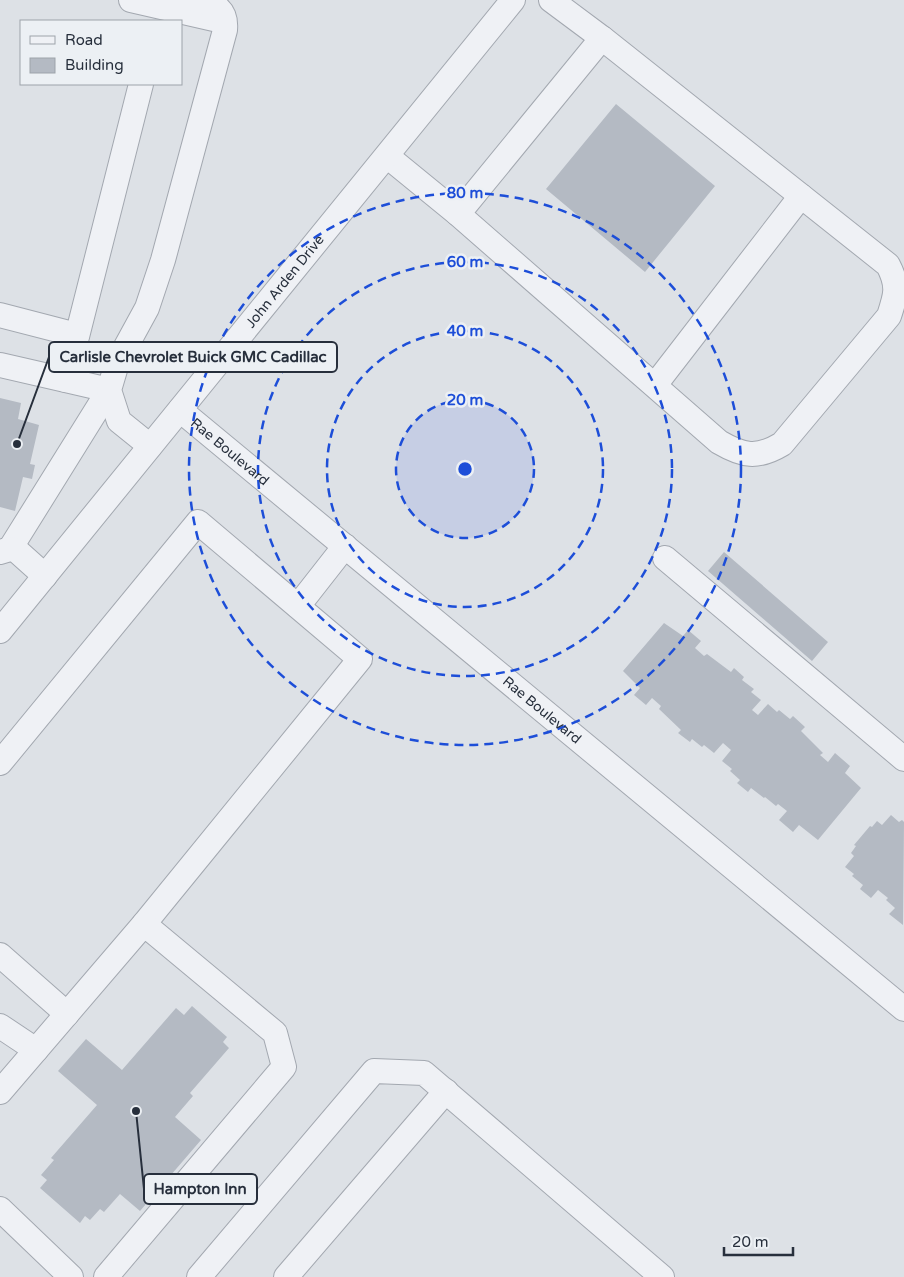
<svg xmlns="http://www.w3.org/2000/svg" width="904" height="1277" font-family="'Varela Round',sans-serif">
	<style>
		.building { fill: #b4bac3 }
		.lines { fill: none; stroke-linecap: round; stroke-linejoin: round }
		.minor-casing { stroke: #a3a8b0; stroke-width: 26 }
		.minor { stroke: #eff1f5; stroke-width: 24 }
		.ring { fill: none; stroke: #1d4ed8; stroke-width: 2.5; stroke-dasharray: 9 6 }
		.labels { text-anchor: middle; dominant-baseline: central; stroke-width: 5; stroke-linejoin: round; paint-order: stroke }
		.street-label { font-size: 14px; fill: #272f3c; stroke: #ecf0f4 }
		.centre { fill: #1d4ed8; stroke: #ecf0f4; stroke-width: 2.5 }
		.ring-label { font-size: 15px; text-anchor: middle; font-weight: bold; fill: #1d4ed8; stroke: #ecf0f4; stroke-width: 5; stroke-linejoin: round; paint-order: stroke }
		.leader { fill: none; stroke: #272f3c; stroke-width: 2 }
		.callout-dot { fill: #272f3c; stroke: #ecf0f4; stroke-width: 2 }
		.callout { fill: #ecf0f4; stroke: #272f3c; stroke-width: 2 }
		.callout-label { font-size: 15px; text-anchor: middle; font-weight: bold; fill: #272f3c }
	</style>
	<rect width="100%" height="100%" fill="#dde1e6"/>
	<path class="building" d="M616 104 715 186 645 272 546 189Z
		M0 398 21 403 18 419 39 425 30 464 35 465 32 479 23 477 15 511 0 507Z
		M724 552 828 642 812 661 708 571Z
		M664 623 683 636 688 630 701 641 695 648 704 656 707 654 731 672 734 668 744 677 742 680 754 689 751 692 761 700 752 710 758 715 768 704 777 712 779 710 790 719 793 716 805 727 801 731 823 753 820 755 828 762 835 753 850 766 845 773 861 788 818 840 799 825 793 832 779 820 787 811 778 804 776 806 765 797 764 798 751 788 748 792 737 783 740 780 730 771 732 769 722 761 731 750 723 743 714 753 704 745 702 747 692 739 690 742 678 733 681 730 659 709 661 706 652 698 646 705 634 695 640 688 623 671Z
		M891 815 899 822 902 820 904 822 903 925 889 914 895 908 886 900 888 898 878 890 871 898 860 889 863 885 852 876 854 874 845 867 854 856 851 853 856 846 854 845 870 826 872 827 877 821 882 825Z
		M192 1006 227 1037 223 1042 229 1048 190 1093 193 1096 175 1117 201 1140 140 1211 120 1194 104 1212 100 1209 90 1220 85 1216 80 1223 40 1188 47 1180 41 1175 54 1160 51 1158 97 1105 58 1071 86 1039 122 1070 176 1008 184 1015Z"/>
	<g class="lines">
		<g class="minor-casing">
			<g id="minor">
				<path d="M131 0 214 19"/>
				<path d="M387 156 458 214 719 442C743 456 757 459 782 444L889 316C896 295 899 286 888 265L602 38"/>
				<path d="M458 214 602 38 551 0"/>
				<path d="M0 315 77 335"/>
				<path d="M0 365 109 390 10 549"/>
				<path d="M66 380 141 84"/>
				<path d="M655 385 801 196"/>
				<path id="s1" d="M180 410 904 1009"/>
				<path d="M150 446 119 421 109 390 117 363 147 308 163 260 225 30C227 8 214 4 196 0"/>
				<path d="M0 552 10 549 16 550 45 576"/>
				<path d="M665 558 904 759"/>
				<path d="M298 606 345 546"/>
				<path id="s2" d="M0 631 513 0"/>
				<path d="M0 763 198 522 360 659 144 924"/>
				<path d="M0 955 67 1014"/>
				<path d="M0 1026 36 1050"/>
				<path d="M0 1092 144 924 275 1033 284 1067 106 1277"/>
				<path d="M0 1209 71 1277"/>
				<path d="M199 1277 374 1071 424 1073 662 1277"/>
				<path d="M286 1277 446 1091"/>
			</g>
		</g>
		<use href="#minor" class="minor"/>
	</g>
	<circle cx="465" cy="469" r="69" fill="#1d4ed8" fill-opacity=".12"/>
	<g class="ring">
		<circle cx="465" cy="469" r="69"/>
		<circle cx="465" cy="469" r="138"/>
		<circle cx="465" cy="469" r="207"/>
		<circle cx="465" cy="469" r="276"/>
	</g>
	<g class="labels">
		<g class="street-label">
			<text stroke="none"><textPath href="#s2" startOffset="451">John Arden Drive</textPath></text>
			<text stroke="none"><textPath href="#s1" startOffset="65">Rae Boulevard</textPath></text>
			<text stroke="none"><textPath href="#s1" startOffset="470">Rae Boulevard</textPath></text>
		</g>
	</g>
	<circle cx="465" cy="469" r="8" class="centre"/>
	<g class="ring-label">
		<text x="465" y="198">80 m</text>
		<text x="465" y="267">60 m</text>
		<text x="465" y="336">40 m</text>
		<text x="465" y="405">20 m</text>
	</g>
	<path class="leader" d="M17 444L49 357M136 1111L144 1189"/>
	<g class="callout-dot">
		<circle cx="17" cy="444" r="5"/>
		<circle cx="136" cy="1111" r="5"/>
	</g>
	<g class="callout">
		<rect x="49" y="342" width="288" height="30" rx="5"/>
		<rect x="144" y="1174" width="113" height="30" rx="5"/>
	</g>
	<g class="callout-label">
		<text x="193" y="362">Carlisle Chevrolet Buick GMC Cadillac</text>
		<text x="200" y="1194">Hampton Inn</text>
	</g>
	<rect x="20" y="20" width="162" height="65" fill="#ecf0f4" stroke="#9da3aa"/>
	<rect x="30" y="36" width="25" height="8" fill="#eff1f5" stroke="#9da3aa"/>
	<text x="65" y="45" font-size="15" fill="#272f3c">Road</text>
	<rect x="30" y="58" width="25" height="15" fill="#b4bac3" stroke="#9da3aa"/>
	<text x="65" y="70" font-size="15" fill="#272f3c">Building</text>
	<path d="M724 1247v8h69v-8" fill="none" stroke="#272f3c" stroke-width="2.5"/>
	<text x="732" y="1247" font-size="15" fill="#272f3c" stroke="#ecf0f4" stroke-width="4" paint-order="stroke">20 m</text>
</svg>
